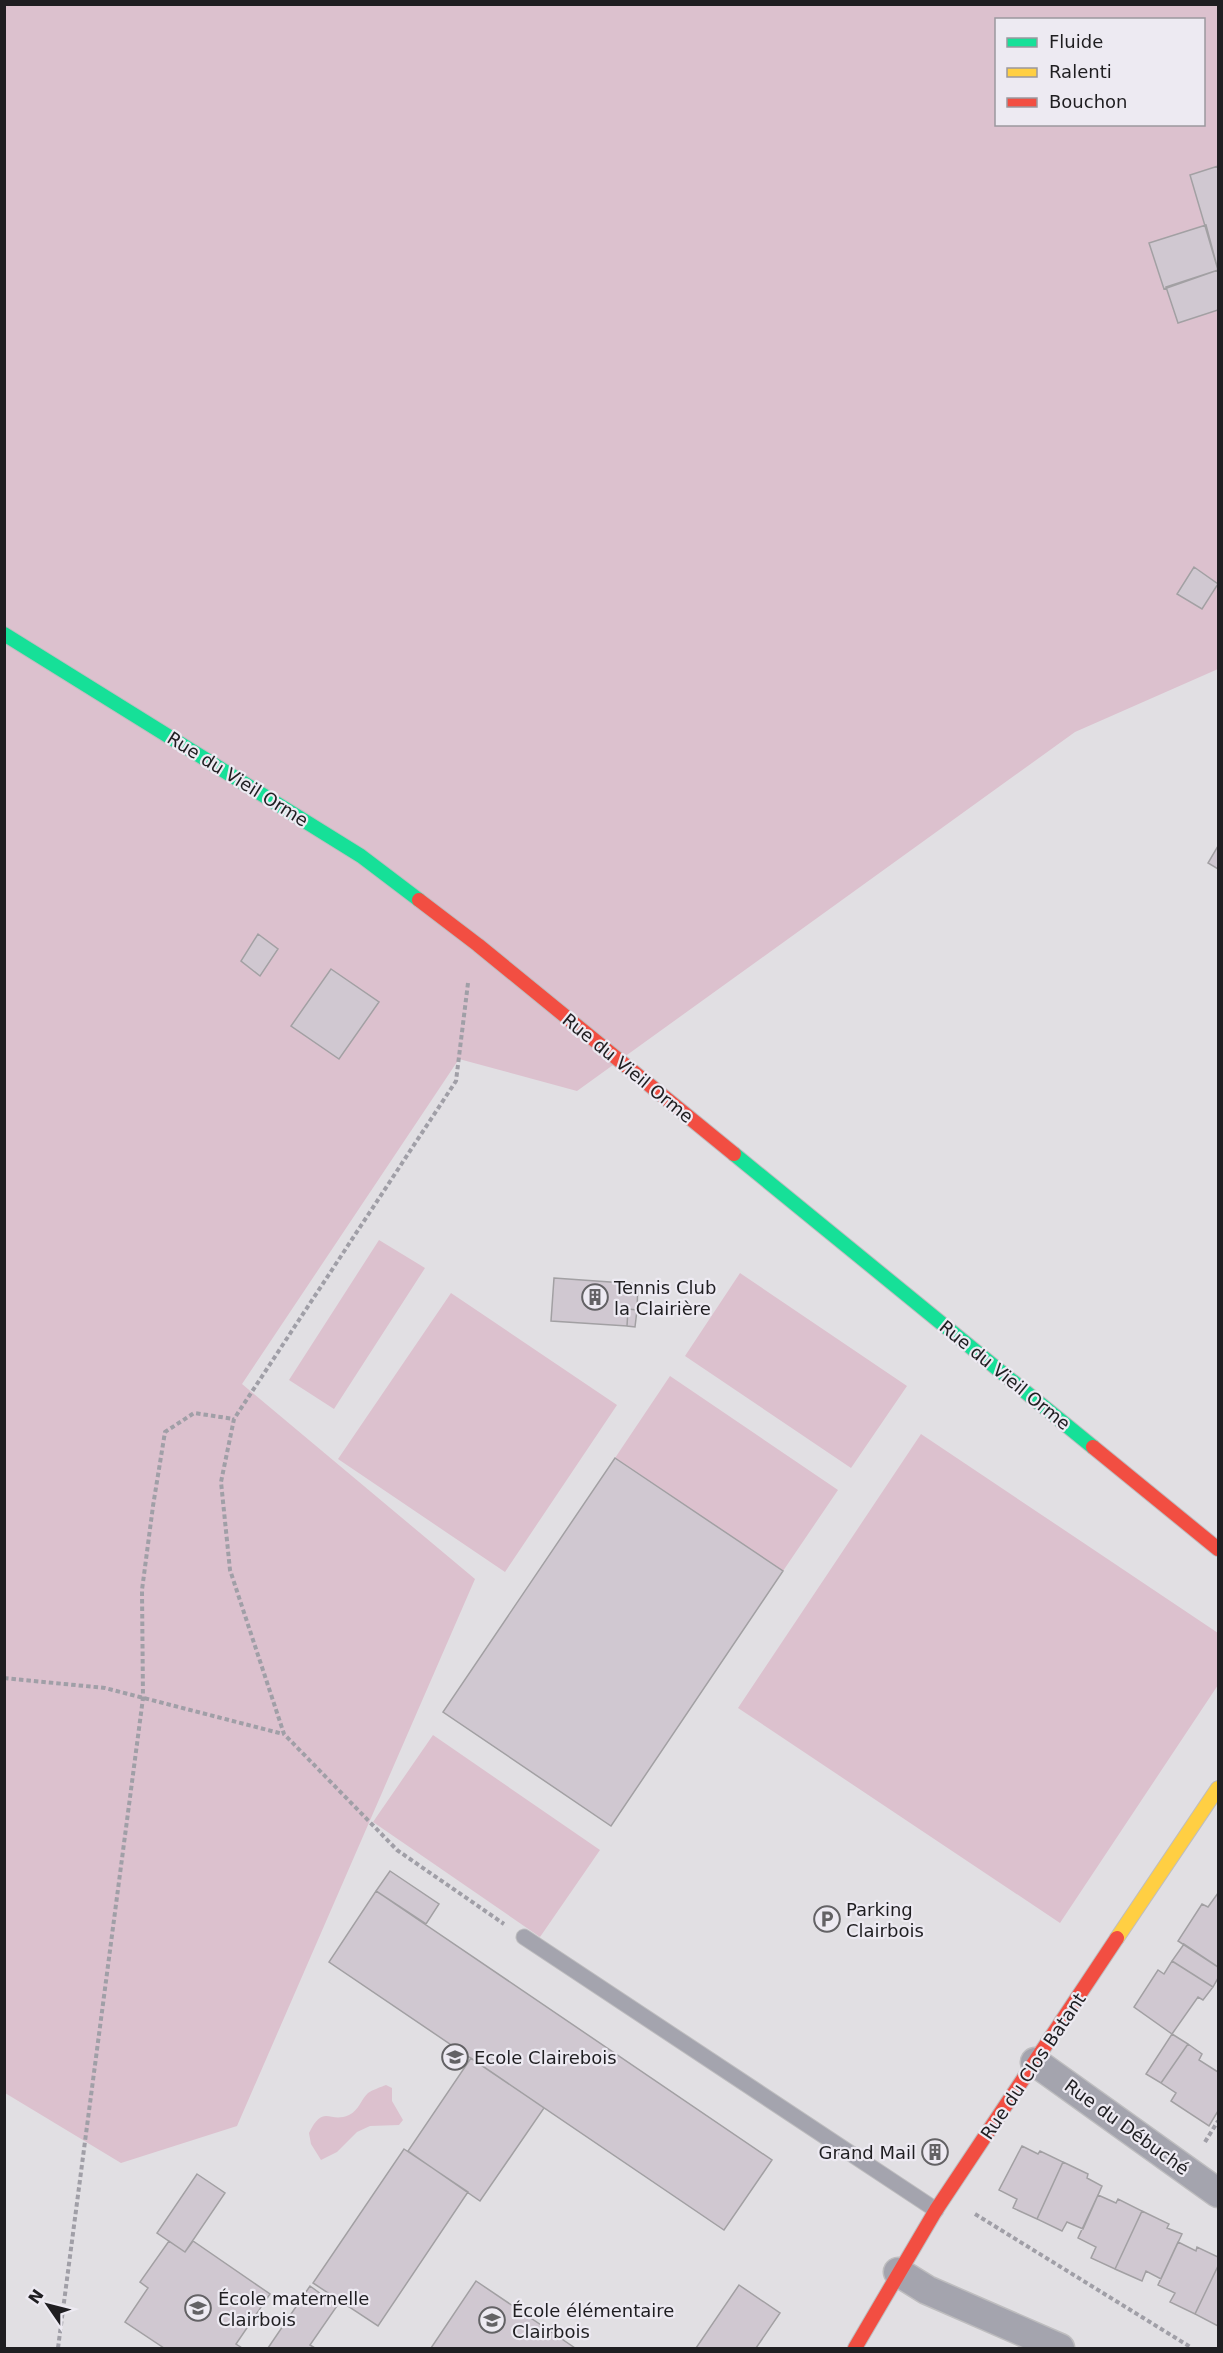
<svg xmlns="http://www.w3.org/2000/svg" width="1223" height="2353" font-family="'DejaVu Sans',sans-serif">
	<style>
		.green { fill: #dcc1ce; fill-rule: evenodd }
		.building { fill: #d0c8d1; stroke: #a2a0a3; stroke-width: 1.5 }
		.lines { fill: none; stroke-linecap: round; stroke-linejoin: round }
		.lane-casing { stroke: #bebdbf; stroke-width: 17 }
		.street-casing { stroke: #bebdbf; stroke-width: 31 }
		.fast-casing { stroke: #bebdbf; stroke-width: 16 }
		.slow-casing { stroke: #bebdbf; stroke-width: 16 }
		.jam-casing { stroke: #bebdbf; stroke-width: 16 }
		.path { stroke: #a09fa7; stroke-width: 4; stroke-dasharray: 4.5 3; stroke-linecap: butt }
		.lane { stroke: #a4a4ae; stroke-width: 15 }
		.street { stroke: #a4a4ae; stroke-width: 28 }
		.fast { stroke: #16e098; stroke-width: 14 }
		.slow { stroke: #ffcf43; stroke-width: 14 }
		.jam { stroke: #f24e42; stroke-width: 14 }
		.labels { text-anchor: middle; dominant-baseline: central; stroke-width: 4.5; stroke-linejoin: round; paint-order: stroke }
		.street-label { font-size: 18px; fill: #1f1e21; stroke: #edeaf2 }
		.poi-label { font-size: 18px; fill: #1f1e21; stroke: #edeaf2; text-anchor: start }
	</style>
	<rect width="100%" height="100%" fill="#e1dfe3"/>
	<path class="green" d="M5 5H1218V669L1075 732 577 1091 459 1059 242 1384 475 1579 237 2126 121 2163 5 2093ZM996 20H1204V124H996Z
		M379 1240 425 1268 334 1409 289 1380Z
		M740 1273 907 1386 851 1468 685 1356Z
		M451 1293 617 1405 505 1572 338 1459Z
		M670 1376 838 1490 783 1571 615 1458Z
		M921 1434 1218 1633V1685L1060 1923 738 1708Z
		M433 1735 600 1850 540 1937 373 1822Z
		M386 2085 392 2088V2101L403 2120 399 2125 370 2126 357 2132 337 2152 321 2160 311 2144 309 2133C324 2103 329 2124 349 2115 359 2110 360 2101 368 2093 372 2090 381 2087 386 2085Z"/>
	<path class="building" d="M1218 166V270L1190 175Z
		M1206 225 1218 270 1164 289 1149 243Z
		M1218 270V310L1178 323 1166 287Z
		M1194 567 1218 584 1202 609 1177 594Z
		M1218 846V869L1208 863Z
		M258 934 278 949 260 976 241 961Z
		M331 969 379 1002 339 1059 291 1026Z
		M554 1278 638 1284 637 1310 628 1309 627 1326 551 1321Z
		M628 1309 637 1310 635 1327 627 1326Z
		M615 1458 783 1571 611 1826 443 1712Z
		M390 1871 439 1904 426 1924 376 1891Z
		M376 1891 772 2160 724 2230 329 1962Z
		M1218 1893V1967L1178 1941 1202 1904 1208 1907Z
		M1184 1944 1218 1967V1978L1213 1987 1172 1961Z
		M1172 1961 1213 1987 1203 2000 1198 1997 1172 2034 1134 2007 1158 1970 1164 1974Z
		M1172 2034 1188 2044 1161 2083 1146 2074Z
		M1188 2044 1202 2054 1199 2060 1218 2072V2111L1209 2126 1171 2101 1176 2093 1161 2083Z
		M471 2058 544 2108 480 2201 408 2151Z
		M936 2141 945 2147 933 2164 925 2158Z
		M1022 2146 1038 2154 1040 2151 1063 2162 1037 2219 1013 2208 1017 2199 999 2190Z
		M404 2149 468 2192 378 2326 313 2283Z
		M1063 2162 1088 2174 1087 2178 1102 2186 1083 2229 1067 2222 1062 2231 1037 2219Z
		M197 2174 225 2193 185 2252 157 2233Z
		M1098 2195 1116 2203 1118 2199 1142 2211 1115 2269 1091 2258 1096 2247 1078 2238Z
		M1142 2211 1169 2224 1167 2228 1182 2234 1161 2279 1146 2271 1142 2281 1115 2269Z
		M169 2241 185 2252 193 2241 270 2294 236 2344 242 2348H164L125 2322 148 2288 140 2282Z
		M1178 2242 1196 2251 1197 2247 1218 2257V2266L1195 2314 1170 2302 1175 2293 1158 2285Z
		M1218 2266V2326L1195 2314Z
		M476 2281 575 2348H431Z
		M739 2285 780 2313 756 2348H696Z
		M310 2286 337 2306 310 2345 315 2348H268Z"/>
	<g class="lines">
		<g class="lane-casing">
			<path id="lane" d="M524 1937 936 2210"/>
		</g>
		<g class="street-casing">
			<path id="street" d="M1035 2062 1218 2193
				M898 2272 927 2290 1060 2348"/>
		</g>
		<g class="fast-casing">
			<path id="fast" d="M4 634 361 856 419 900
				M734 1154 1093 1447"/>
		</g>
		<g class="slow-casing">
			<path id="slow" d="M1117 1938 1218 1788"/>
		</g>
		<g class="jam-casing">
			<path id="jam" d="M419 900 478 945 734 1154
				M1093 1447 1218 1549
				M855 2348 936 2210 1117 1938"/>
		</g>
		<path class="path" d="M468 983 456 1081 234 1419 221 1482 230 1570 284 1734 397 1850 504 1924
			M4 1678 105 1688 283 1734
			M1205 2142 1218 2121
			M975 2214 1192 2348
			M58 2348 143 1698 142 1590 153 1506 165 1432 194 1413 234 1419"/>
		<use href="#lane" class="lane"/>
		<use href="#street" class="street"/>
		<use href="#fast" class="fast"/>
		<use href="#slow" class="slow"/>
		<use href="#jam" class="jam"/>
	</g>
	<defs>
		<g id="building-ring" transform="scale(1.35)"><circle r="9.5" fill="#edeaf2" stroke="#636265" stroke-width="1.5"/><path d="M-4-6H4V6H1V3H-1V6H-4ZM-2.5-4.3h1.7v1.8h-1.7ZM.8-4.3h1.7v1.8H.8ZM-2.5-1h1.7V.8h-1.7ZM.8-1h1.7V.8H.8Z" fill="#636265"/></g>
		<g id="parking-ring" transform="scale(1.35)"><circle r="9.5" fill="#edeaf2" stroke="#636265" stroke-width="1.5"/><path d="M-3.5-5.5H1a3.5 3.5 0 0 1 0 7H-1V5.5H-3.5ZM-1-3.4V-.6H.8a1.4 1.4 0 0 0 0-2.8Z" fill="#636265"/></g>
		<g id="school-ring" transform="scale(1.35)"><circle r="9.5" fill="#edeaf2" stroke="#636265" stroke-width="1.5"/><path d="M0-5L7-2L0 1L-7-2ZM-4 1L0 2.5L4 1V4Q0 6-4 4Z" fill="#636265"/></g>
	</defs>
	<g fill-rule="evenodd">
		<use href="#building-ring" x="595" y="1297"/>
		<use href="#parking-ring" x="827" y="1919"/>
		<use href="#school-ring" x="455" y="2057"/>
		<use href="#building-ring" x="935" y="2152"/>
		<use href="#school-ring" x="198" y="2308"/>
		<use href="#school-ring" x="492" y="2320"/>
	</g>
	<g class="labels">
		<g class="street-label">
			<text transform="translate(238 779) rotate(32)">Rue du Vieil Orme</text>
			<text transform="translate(628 1068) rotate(39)">Rue du Vieil Orme</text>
			<text transform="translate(1005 1375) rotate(39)">Rue du Vieil Orme</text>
			<text transform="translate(1033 2066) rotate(-56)">Rue du Clos Batant</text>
			<text transform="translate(1127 2127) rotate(36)">Rue du Débuché</text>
		</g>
		<g class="poi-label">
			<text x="614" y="1287">Tennis Club<tspan x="614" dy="21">la Clairière</tspan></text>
			<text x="846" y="1909">Parking<tspan x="846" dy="21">Clairbois</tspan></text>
			<text x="474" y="2057">Ecole Clairebois</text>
			<text x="916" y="2152" text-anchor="end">Grand Mail</text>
			<text x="218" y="2298">École maternelle<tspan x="218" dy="21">Clairbois</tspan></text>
			<text x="512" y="2310">École élémentaire<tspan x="512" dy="21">Clairbois</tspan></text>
		</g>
	</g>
	<rect width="1223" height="2353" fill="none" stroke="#1f1e21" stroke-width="12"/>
	<rect x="995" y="18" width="210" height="108" fill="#edeaf2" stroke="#9b989e" stroke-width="1.5"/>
	<rect x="1007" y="38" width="30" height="9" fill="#16e098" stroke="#9b989e" stroke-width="1.5"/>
	<text x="1049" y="48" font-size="18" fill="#1f1e21">Fluide</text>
	<rect x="1007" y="68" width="30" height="9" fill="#ffcf43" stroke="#9b989e" stroke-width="1.5"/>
	<text x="1049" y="78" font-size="18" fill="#1f1e21">Ralenti</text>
	<rect x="1007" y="98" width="30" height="9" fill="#f24e42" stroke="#9b989e" stroke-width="1.5"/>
	<text x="1049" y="108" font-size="18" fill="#1f1e21">Bouchon</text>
	<g transform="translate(48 2305) rotate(305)" stroke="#edeaf2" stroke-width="4.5" paint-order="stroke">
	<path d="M0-4.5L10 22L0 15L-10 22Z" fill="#1f1e21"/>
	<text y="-9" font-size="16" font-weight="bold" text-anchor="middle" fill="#1f1e21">N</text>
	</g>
</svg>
